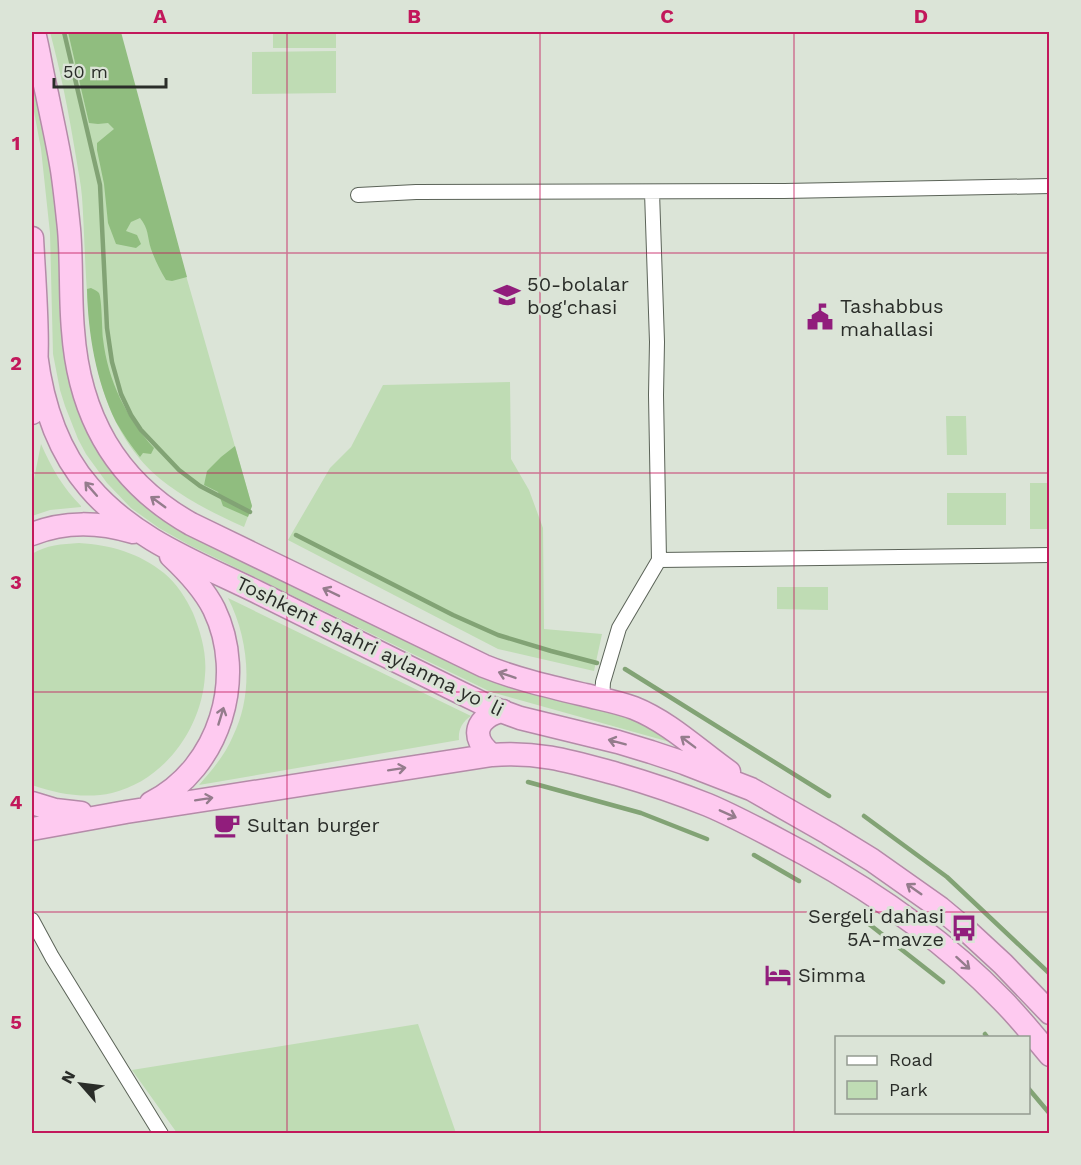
<svg xmlns="http://www.w3.org/2000/svg" width="1081" height="1165" font-family="'Work Sans',sans-serif">
	<style>
		.green { fill: #bfdcb4 }
		.forest { fill: #90bd7f }
		.lines { fill: none; stroke-linecap: round; stroke-linejoin: round }
		.stream { stroke: #82a375; stroke-width: 4.5 }
		.minor-casing { stroke: #5b6358; stroke-width: 16 }
		.trunk-casing { stroke: #b48ba8; stroke-width: 25 }
		.minor { stroke: #fff; stroke-width: 14 }
		.trunk { stroke: #fecaf0; stroke-width: 22 }
		.oneway { stroke: #947c8c }
		.grid { fill: none; stroke: #c2185b; stroke-width: 1.5; stroke-opacity: 0.55 }
		.labels { text-anchor: middle; dominant-baseline: central; stroke-width: 6; stroke-linejoin: round; paint-order: stroke }
		.poi-label { font-size: 20px; fill: #2a2d29; stroke: #dbe4d7; text-anchor: start }
		.street-label { font-size: 20px; fill: #2a2d29; stroke: #dbe4d7 }
		.neatline { fill: none; stroke: #c2185b; stroke-width: 2 }
		.grid-label { font-size: 20px; text-anchor: middle; font-weight: bold; fill: #c2185b }
	</style>
	<rect width="100%" height="100%" fill="#dbe4d7"/>
	<path class="green" d="M50 32H120L179 251 252 506 244 527C217 515 191 502 168 485 79 419 89 295 82 197 81 184 78 170 76 157 69 114 61 73 50 32Z
		M273 32H336V48H273Z
		M336 51V93L252 94V52Z
		M37 78 56 196 60 257 62 335 67 369 71 385 96 447 115 475 138 499 194 533 637 718 677 744 491 692 189 545 159 528 131 508 107 483 86 454 78 439 65 406 60 390 53 354 50 233 41 149 32 101V89Z
		M510 382 511 459 529 490 543 528 544 629 602 634 594 671 498 649 288 540 330 468 351 447 383 385Z
		M946 416H966L967 455H947Z
		M41 444C51 467 63 488 81 506V507L50 510 32 516V489Z
		M1030 483H1049V529H1030Z
		M947 493H1006V525H947Z
		M79 543C111 545 139 553 164 573 177 584 186 598 193 613 201 633 207 654 205 675 202 728 165 780 112 793 86 799 57 794 32 785V554C46 545 62 544 79 543Z
		M777 587H828V610L777 609Z
		M228 598 471 716C462 722 458 730 459 740L199 785C212 770 225 755 233 736 254 694 249 639 228 598Z
		M418 1024 456 1133H177L132 1070Z"/>
	<path class="forest" d="M68 32H121L187 277 172 281 166 280C160 270 155 260 151 249 147 236 149 229 140 218L131 222 126 231 137 235 141 244 136 248 116 244 108 223 104 184 97 150V143L114 129 108 123 98 124 89 123Z
		M91 288C95 290 96 290 99 293 102 299 102 330 103 339 108 381 126 417 154 448L151 454 143 453 140 457C131 446 123 434 116 422 96 381 88 334 87 289Z
		M235 446 252 506 248 517 223 506 218 492 204 485 207 471 221 457Z"/>
	<g class="lines">
		<path class="stream" d="M64 32 100 185 107 328 112 362 121 394 131 415 141 430 179 470 200 486 250 512
			M296 535 453 615 498 635 551 651 597 663
			M625 669 829 796
			M528 782 641 813 707 839
			M864 816 947 877 1050 974
			M754 855 799 881
			M860 917 943 982
			M985 1034 988 1038
			M1028 1088 1050 1114"/>
		<g class="minor-casing">
			<path id="minor" d="M358 195 416 192 784 191 1050 186
				M659 560 1050 555
				M602 699 603 682 619 628 659 560 656 395 657 342 652 192
				M32 920 52 957 161 1134"/>
		</g>
		<g class="trunk-casing">
			<path id="trunk" d="M34 32C39 52 42 73 47 94 52 119 58 145 62 170 65 190 67 210 69 229 72 263 70 297 73 330 79 415 115 481 191 524L484 666C516 679 551 687 585 695 601 699 618 702 634 708 669 722 698 750 729 772
				M32 238C35 295 41 356 32 413
				M36 354C42 402 57 450 89 487 133 539 198 563 257 592 325 626 393 660 461 693L490 707 520 718 618 742 651 752 684 763 751 789 828 833 872 860 940 908 964 928 1003 964 1050 1013
				M32 534C64 521 100 522 133 532
				M492 755C469 738 476 716 503 711
				M32 803 55 810 81 813
				M151 803C220 768 247 677 214 609 204 589 187 571 171 556
				M32 829 126 812 492 755C539 751 573 762 617 774 648 783 678 793 708 805 741 819 773 837 805 854 877 894 945 941 1002 1000 1019 1017 1034 1036 1050 1055"/>
		</g>
		<use href="#minor" class="minor"/>
		<use href="#trunk" class="trunk"/>
	</g>
	<defs><path id="oneway-shaft" d="M-6 0H5M1.5-3L5.5 0L1.5 3" fill="none" stroke-width="1.6" stroke-linecap="round" stroke-linejoin="round" transform="scale(1.5)"/></defs>
	<g class="oneway">
		<use href="#oneway-shaft" transform="translate(91 489) rotate(-131)"/>
		<use href="#oneway-shaft" transform="translate(158 502) rotate(-144)"/>
		<use href="#oneway-shaft" transform="translate(331 592) rotate(-154)"/>
		<use href="#oneway-shaft" transform="translate(507 675) rotate(-161)"/>
		<use href="#oneway-shaft" transform="translate(221 716) rotate(-73)"/>
		<use href="#oneway-shaft" transform="translate(617 742) rotate(-165)"/>
		<use href="#oneway-shaft" transform="translate(688 742) rotate(-143)"/>
		<use href="#oneway-shaft" transform="translate(397 769) rotate(-9)"/>
		<use href="#oneway-shaft" transform="translate(204 799) rotate(-9)"/>
		<use href="#oneway-shaft" transform="translate(728 814) rotate(24)"/>
		<use href="#oneway-shaft" transform="translate(914 889) rotate(-145)"/>
		<use href="#oneway-shaft" transform="translate(963 963) rotate(42)"/>
	</g>
	<path class="grid" d="M287 32V1134M540 32V1134M794 32V1134M32 253H1050M32 473H1050M32 692H1050M32 912H1050"/>
	<defs>
		<g id="school-bare" transform="scale(2.07)"><path d="M0-5L7-2L0 1L-7-2ZM-4 1L0 2.5L4 1V4Q0 6-4 4Z" fill="#911d7c" stroke="#dbe4d7" stroke-width="2.5" paint-order="stroke"/></g>
		<g id="civic-bare" transform="scale(2.07)"><path d="M-.6-6.5H3V-4.5H.6V-3L4-1V1h2V6H-6V1h2V-1L-.6-3ZM-1.2 2.5V6h2.4V2.5Z" fill="#911d7c" stroke="#dbe4d7" stroke-width="2.5" paint-order="stroke"/></g>
		<g id="cafe-bare" transform="scale(2.07)"><path d="M-5.5-4.5H6V0H3Q3 3.5 0 3.5H-2.5Q-5.5 3.5-5.5 0ZM3-3.2v2h1.7v-2ZM-6 4.5H4V6H-6Z" fill="#911d7c" stroke="#dbe4d7" stroke-width="2.5" paint-order="stroke"/></g>
		<g id="bus-bare" transform="scale(2.07)"><path d="M-5-6H5V4H4V6H2V4H-2V6H-4V4H-5ZM-3.5-4V0h7V-4ZM-3.5 1.2v1.5H-2V1.2ZM2 1.2v1.5H3.5V1.2Z" fill="#911d7c" stroke="#dbe4d7" stroke-width="2.5" paint-order="stroke"/></g>
		<g id="hotel-bare" transform="scale(2.07)"><path d="M-6-4.5h1.5V1H6V5H4.5V3h-9V5H-6ZM-4 0a1.8 1.8 0 1 1 3.6 0ZM.5 0V-2.5h3Q6-2.5 6 0Z" fill="#911d7c" stroke="#dbe4d7" stroke-width="2.5" paint-order="stroke"/></g>
	</defs>
	<g fill-rule="evenodd">
		<use href="#school-bare" x="507" y="295"/>
		<use href="#civic-bare" x="820" y="317"/>
		<use href="#cafe-bare" x="227" y="825"/>
		<use href="#bus-bare" x="964" y="928"/>
		<use href="#hotel-bare" x="778" y="975"/>
	</g>
	<g class="labels">
		<g class="poi-label">
			<text x="527" y="284">50-bolalar<tspan x="527" dy="23">bog'chasi</tspan></text>
			<text x="840" y="306">Tashabbus<tspan x="840" dy="23">mahallasi</tspan></text>
			<text x="247" y="825">Sultan burger</text>
			<text x="944" y="916" text-anchor="end">Sergeli dahasi<tspan x="944" dy="23">5A-mavze</tspan></text>
			<text x="798" y="975">Simma</text>
		</g>
		<g class="street-label">
			<text transform="translate(370 646) rotate(26)">Toshkent shahri aylanma yoʻli</text>
		</g>
	</g>
	<rect width="1081" height="1165" fill="none" stroke="#dbe4d7" stroke-width="66"/>
	<rect x="835" y="1036" width="195" height="78" fill="#dbe4d7" stroke="#949b91" stroke-width="1.5"/>
	<rect x="847" y="1056" width="30" height="9" fill="#ffffff" stroke="#949b91" stroke-width="1.5"/>
	<text x="889" y="1066" font-size="18" fill="#2a2d29">Road</text>
	<rect x="847" y="1081" width="30" height="18" fill="#bfdcb4" stroke="#949b91" stroke-width="1.5"/>
	<text x="889" y="1096" font-size="18" fill="#2a2d29">Park</text>
	<g transform="translate(81 1084) rotate(298)" stroke="#dbe4d7" stroke-width="4.5" paint-order="stroke">
	<path d="M0-4.5L10 22L0 15L-10 22Z" fill="#2a2d29"/>
	<text y="-9" font-size="16" font-weight="bold" text-anchor="middle" fill="#2a2d29">N</text>
	</g>
	<path d="M54 78v9h112v-9" fill="none" stroke="#2a2d29" stroke-width="3"/>
	<text x="63" y="78" font-size="18" fill="#2a2d29" stroke="#dbe4d7" stroke-width="4.5" paint-order="stroke">50 m</text>
	<rect x="33" y="33" width="1015" height="1099" class="neatline"/>
	<g class="grid-label">
		<text x="160" y="23">A</text>
		<text x="414" y="23">B</text>
		<text x="667" y="23">C</text>
		<text x="921" y="23">D</text>
		<text x="16" y="150">1</text>
		<text x="16" y="370">2</text>
		<text x="16" y="589">3</text>
		<text x="16" y="809">4</text>
		<text x="16" y="1029">5</text>
	</g>
</svg>
